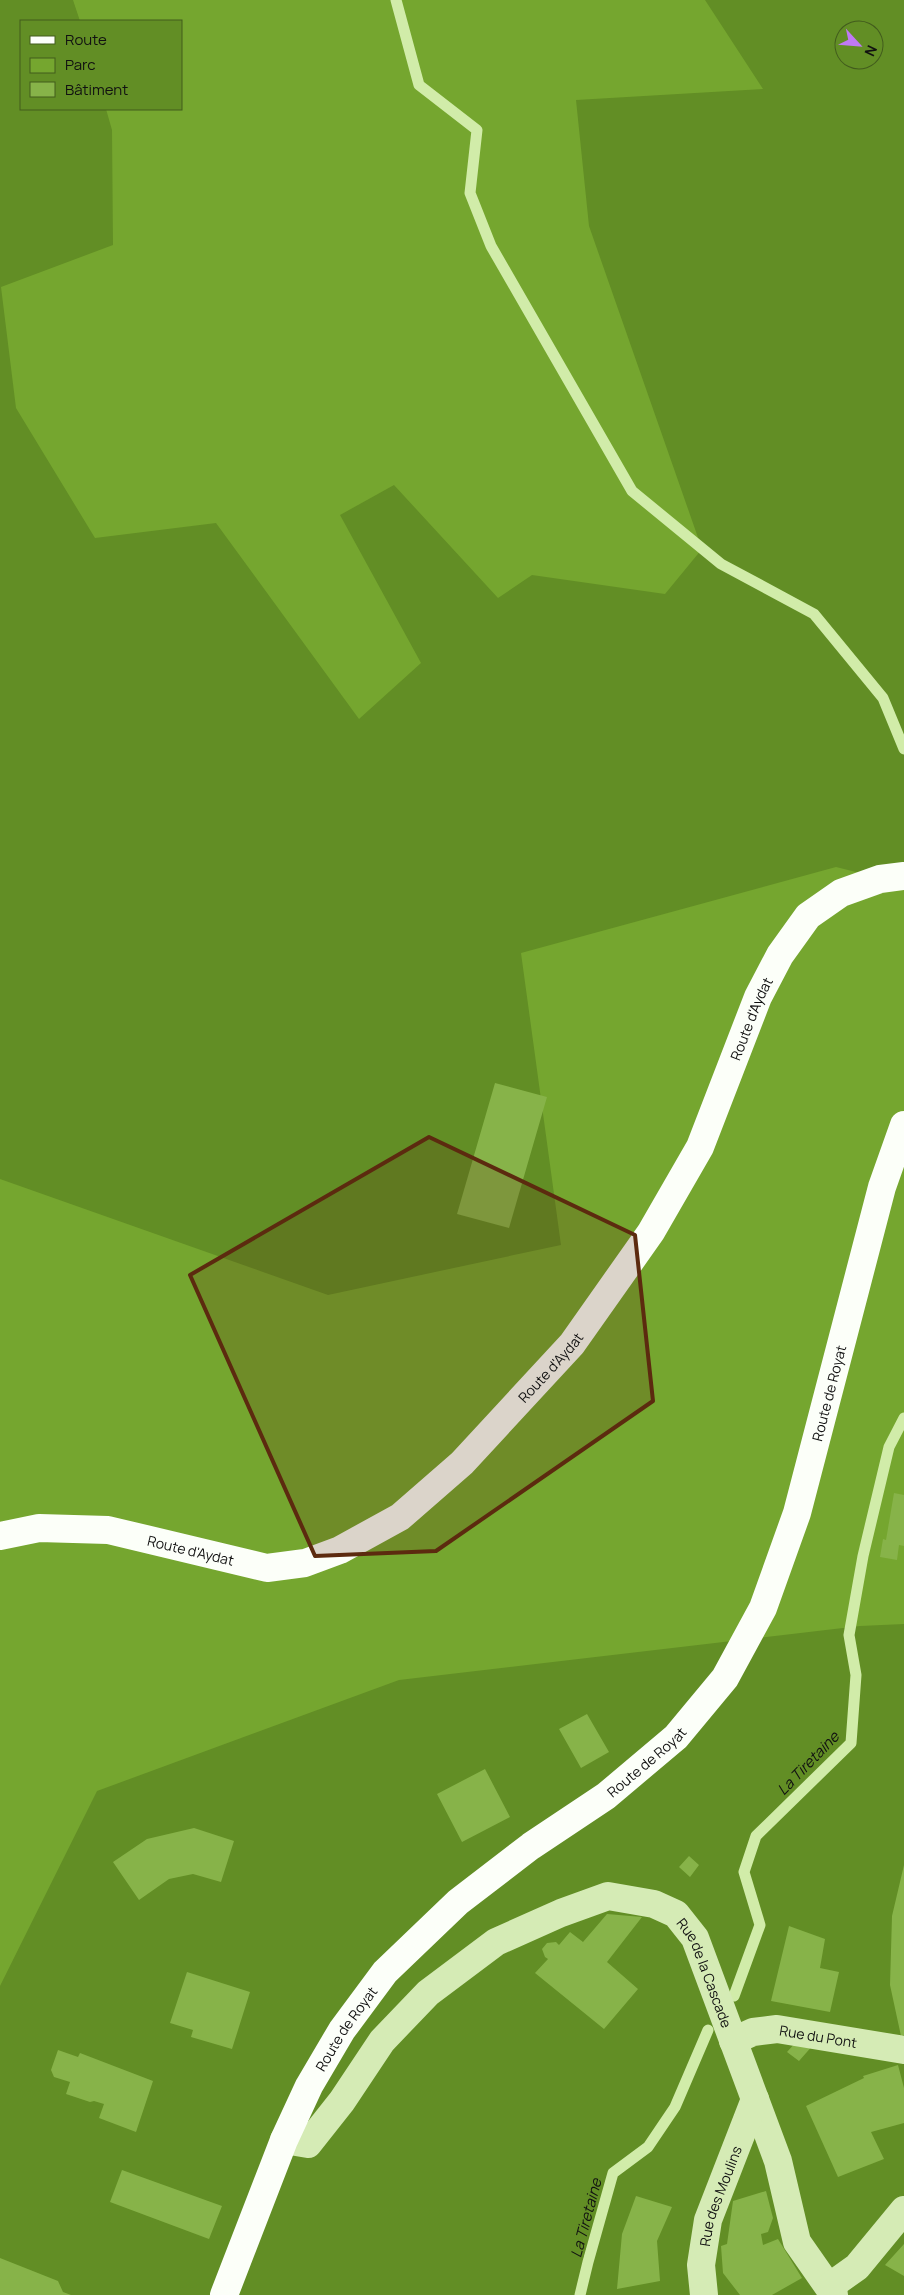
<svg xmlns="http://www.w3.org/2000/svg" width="904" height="2295" font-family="Manrope,sans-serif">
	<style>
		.green { fill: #75a62f }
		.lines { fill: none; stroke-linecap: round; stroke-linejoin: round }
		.stream { stroke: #d1eca9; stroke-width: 11 }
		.building { fill: #87b349 }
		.minor { stroke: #d5ebb5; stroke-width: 28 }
		.major { stroke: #fcfff9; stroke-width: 28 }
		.marked { fill: #5c2a0f; fill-opacity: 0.2; stroke: #5c2a0f; stroke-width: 4; stroke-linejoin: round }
		.labels { text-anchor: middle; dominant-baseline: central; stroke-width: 4; stroke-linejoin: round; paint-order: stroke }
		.street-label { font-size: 14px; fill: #111; stroke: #628e25 }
		.water-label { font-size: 15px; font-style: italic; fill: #111; stroke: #628e25 }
	</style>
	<rect width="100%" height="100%" fill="#628e25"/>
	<path class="green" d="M73 0H705L763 89 576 100 589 226 702 549 665 594 532 575 498 598 394 485 340 515 421 663 359 719 216 523 95 538 16 408 1 287 113 245 112 130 106 109H181V21H80Z
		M836 867 904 884V1624L860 1626 399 1680 97 1791 0 1986V1179L328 1295 561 1245 521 953Z"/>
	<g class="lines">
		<path class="stream" d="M396 0 419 85 477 130 470 193 491 246 632 491 721 564 814 614 883 698 904 749
			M734 1996 760 1925 744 1872 756 1836 851 1743 856 1675 849 1635 863 1556 889 1447 904 1418
			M580 2295 588 2262 613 2173 648 2147 675 2107 708 2030"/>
	</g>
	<path class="building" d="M495 1083 547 1097 509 1228 457 1214Z
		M894 1493 904 1495V1546L899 1545 897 1560 880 1557 883 1539 886 1540Z
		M587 1714 609 1752 581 1768 559 1729Z
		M485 1769 510 1817 462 1842 437 1794Z
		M194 1828 234 1841 221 1882 193 1874 169 1879 139 1900 113 1862 147 1839Z
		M689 1856 699 1865 690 1877 679 1867Z
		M904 1865V2035L901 2036 890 1985 892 1916Z
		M607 1914 642 1917 607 1962 638 1989 604 2029 535 1973 548 1959 545 1957 542 1949 547 1943 556 1942 559 1945 570 1932 583 1942Z
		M789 1926 825 1939 820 1968 839 1972 830 2012 771 2001Z
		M187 1972 250 1992 232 2049 191 2037 193 2030 170 2023Z
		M796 2042 814 2044 799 2061 787 2052Z
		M58 2050 78 2057 80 2053 153 2081 136 2132 99 2118 104 2104 94 2101 90 2102 66 2094 70 2082 54 2077 51 2070Z
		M898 2065 904 2088V2123L871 2132 884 2159 838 2177 806 2106 864 2078 863 2076Z
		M122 2170 222 2206 209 2239 110 2202Z
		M766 2191 773 2218 768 2232 761 2234 763 2245 778 2239 802 2278 772 2295H740L723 2273 721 2246 727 2244 733 2201Z
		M636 2196 672 2207 657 2241 660 2281 617 2289 622 2234Z
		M904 2244V2276L885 2265Z
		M0 2258 58 2281 63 2292 71 2295H0Z"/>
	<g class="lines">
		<g class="minor">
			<path id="s1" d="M733 2041 753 2032 777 2029 904 2050"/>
			<path id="s2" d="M284 2140 308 2144 342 2101 382 2041 428 1993 496 1942 561 1913 608 1896 654 1904 676 1914 695 1938 778 2161 797 2242 834 2295"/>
			<path d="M829 2287 857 2267 904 2210"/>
			<path id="s3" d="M704 2295 701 2265 708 2220 755 2099"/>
		</g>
		<g class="major">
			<path id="s4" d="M0 1536 39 1528 108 1530 267 1568 305 1563 340 1550 400 1517 462 1463 572 1344 651 1232 700 1147 758 997 780 955 808 916 841 893 880 879 904 876"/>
			<path id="s5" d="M224 2295 284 2140 309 2086 342 2030 385 1972 458 1902 531 1846 606 1796 676 1737 725 1678 763 1608 797 1513 882 1187 904 1125"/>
		</g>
	</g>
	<path class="marked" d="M429 1137 635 1235 653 1401 436 1551 315 1556 190 1275Z"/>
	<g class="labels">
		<g class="street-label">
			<text stroke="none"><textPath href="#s4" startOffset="1034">Route d'Aydat</textPath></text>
			<text stroke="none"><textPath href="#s4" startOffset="629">Route d'Aydat</textPath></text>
			<text stroke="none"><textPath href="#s5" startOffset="1119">Route de Royat</textPath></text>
			<text stroke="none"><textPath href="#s4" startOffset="194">Route d'Aydat</textPath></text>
			<text stroke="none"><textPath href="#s5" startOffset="699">Route de Royat</textPath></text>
			<text stroke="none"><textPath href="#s2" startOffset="561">Rue de la Cascade</textPath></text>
			<text stroke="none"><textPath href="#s5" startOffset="294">Route de Royat</textPath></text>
			<text stroke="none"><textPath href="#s1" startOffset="88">Rue du Pont</textPath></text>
			<text stroke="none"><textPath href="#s3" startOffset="102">Rue des Moulins</textPath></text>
		</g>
		<g class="water-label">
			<text transform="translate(808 1763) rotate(-46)">La Tiretaine</text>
			<text transform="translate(586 2218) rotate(-75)">La Tiretaine</text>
		</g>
	</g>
	<rect x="20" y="20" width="162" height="90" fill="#628e25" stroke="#425c1d"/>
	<rect x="30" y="36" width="25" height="8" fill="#fcfff9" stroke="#425c1d"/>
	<text x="65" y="45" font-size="15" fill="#111111">Route</text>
	<rect x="30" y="58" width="25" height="15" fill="#75a62f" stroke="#425c1d"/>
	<text x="65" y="70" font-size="15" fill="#111111">Parc</text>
	<rect x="30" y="82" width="25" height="15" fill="#87b349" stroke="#425c1d"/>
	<text x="65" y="95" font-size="15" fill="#111111">Bâtiment</text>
	<g transform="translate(859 45) rotate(116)"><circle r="24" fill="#628e25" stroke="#425c1d"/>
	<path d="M0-4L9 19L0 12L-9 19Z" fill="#c079f5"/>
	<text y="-8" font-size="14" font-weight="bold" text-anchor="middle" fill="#111111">N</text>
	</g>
</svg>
